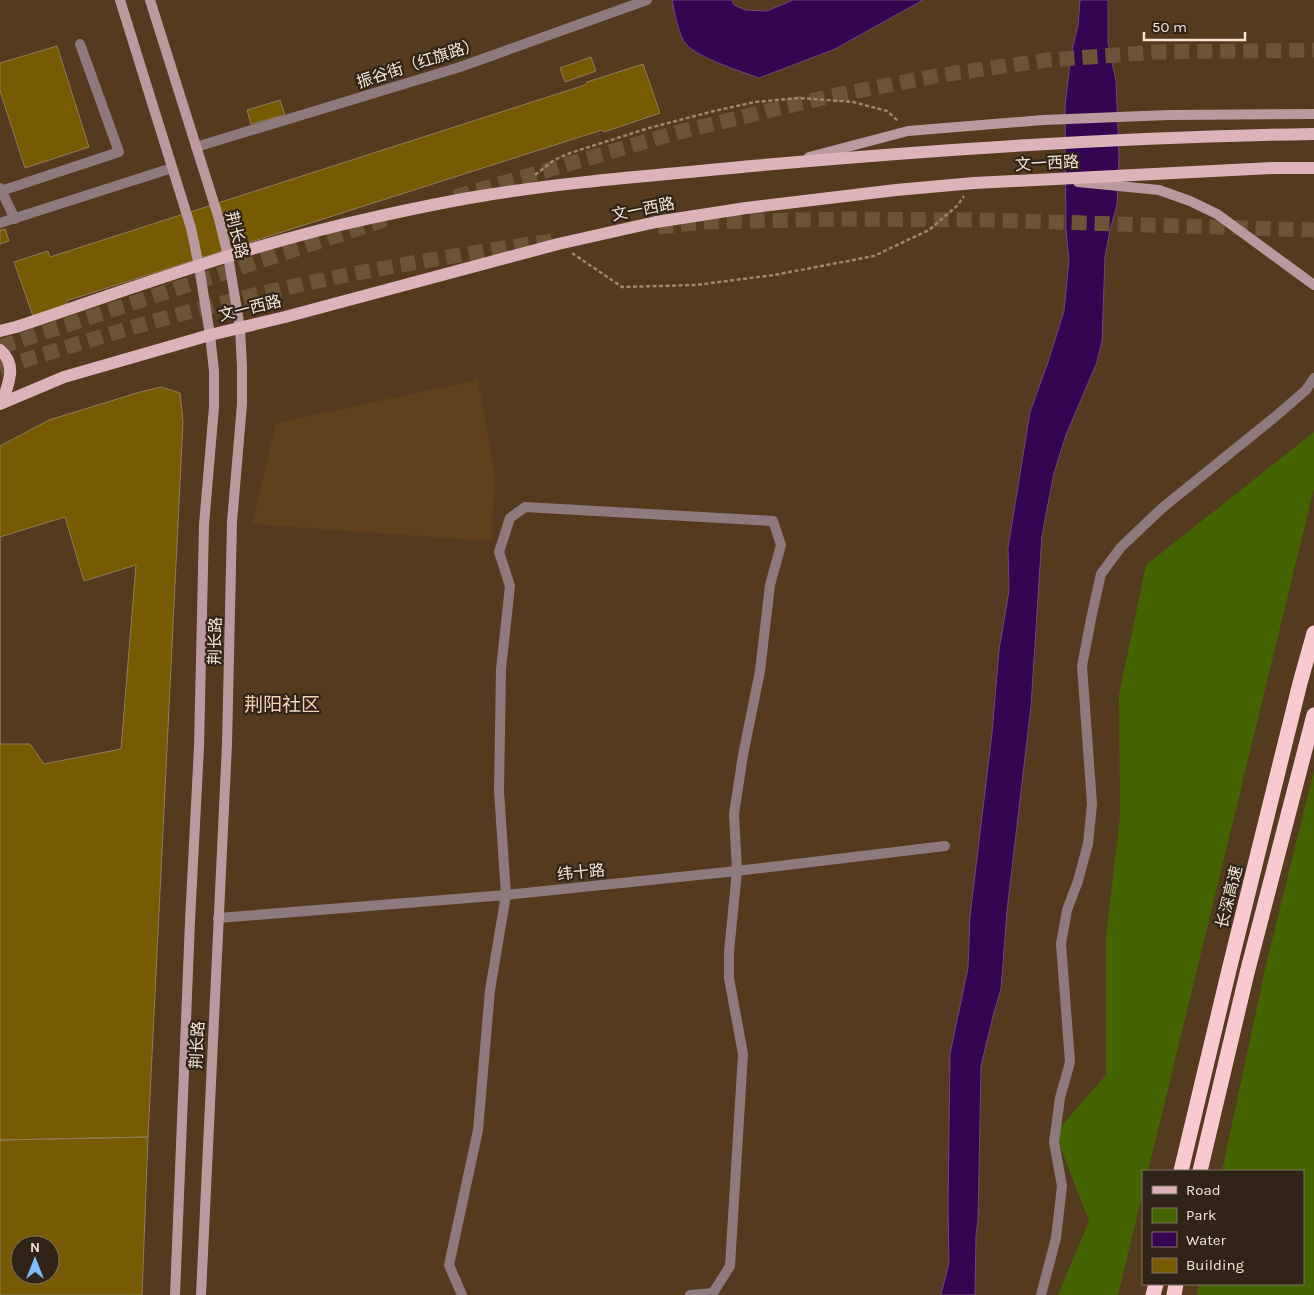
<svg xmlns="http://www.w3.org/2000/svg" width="1314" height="1295" font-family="Karla,'Noto Sans SC',sans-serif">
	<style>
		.built { fill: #5f411e }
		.green { fill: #446400 }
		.water { fill: #340550; stroke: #6e4878 }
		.building { fill: #765b02; stroke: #8e7e59; fill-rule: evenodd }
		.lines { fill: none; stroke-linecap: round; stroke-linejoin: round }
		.highway-tunnel { stroke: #6c5439; stroke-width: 15; stroke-dasharray: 15 8; stroke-linecap: butt }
		.path { stroke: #9d8771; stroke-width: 2.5; stroke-dasharray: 4 2.5; stroke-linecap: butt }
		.street { stroke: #8e7a7d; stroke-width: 10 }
		.secondary { stroke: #ba9a9f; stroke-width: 10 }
		.primary { stroke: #dbb3b9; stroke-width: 12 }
		.highway { stroke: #f9c9d0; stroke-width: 15 }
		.labels { text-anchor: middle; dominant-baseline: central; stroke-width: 4.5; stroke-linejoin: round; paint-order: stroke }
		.street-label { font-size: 16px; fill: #f4e4d4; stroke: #302418 }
		.quarter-label { font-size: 19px; fill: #f0d1b0; stroke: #302418 }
	</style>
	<rect width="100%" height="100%" fill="#543a1e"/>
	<path class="built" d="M478 380 495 477 491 541 252 524 276 423Z"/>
	<path class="green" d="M1314 432V488L1148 1171H1143V1192L1118 1295H1058L1089 1221 1055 1133 1106 1075V936L1120 817 1119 695 1146 565Z
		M1314 770V1295H1197L1199 1284H1303V1171H1222L1265 969Z"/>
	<path class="water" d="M672 0H732L734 5 745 10 767 11 793 0H923L835 49 759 78C740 71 698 58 686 44 679 37 674 10 672 0Z
		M1080 0H1108V43L1116 81 1119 156 1117 205 1110 230 1105 257 1102 341 1097 362 1066 435 1054 473 1042 535 1031 706 1007 911 1001 989 993 1016 981 1066 978 1221 976 1235 975 1295H941L949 1263 948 1209 950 1054 968 968 970 916 992 733 999 650 1009 591 1008 548 1030 412 1048 362 1064 311 1069 260 1066 230 1065 106 1071 54 1078 26Z"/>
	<path class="building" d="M57 46 89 147 25 168 0 91V63Z
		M591 57 596 71 565 82 560 68Z
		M643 64 660 113 604 132 602 130 66 301 67 305 33 316 14 262 48 251 50 257 585 85 587 82Z
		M280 100 285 115 251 124 247 110Z
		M5 229 9 241 0 244V230Z
		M161 387 180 393 183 421 148 1137 0 1140V446L49 420 140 392Z
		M65 517 84 581 136 565 121 749 44 764 30 744H0V537Z
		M148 1137 142 1295H0V1140ZM20 1245H50V1275H20Z"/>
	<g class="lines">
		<path class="highway-tunnel" d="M455 197 675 133 831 96 941 75 1048 60 1158 52 1314 50
			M658 227 706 222 841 219 987 220 1314 230
			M0 347 390 218
			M0 368C70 346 140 324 211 306 325 276 442 257 558 240"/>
		<path class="path" d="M535 175 554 160 570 153 649 128 714 111 755 102 799 98 853 102 887 111 898 121
			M572 253 622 287 696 285 774 275 874 256 929 230 958 205 964 196"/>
		<path class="street" d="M196 147 460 67 647 0
			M0 188 15 219
			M1 191 119 152 80 44
			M0 223 172 168
			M218 918 506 895 737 871 945 846
			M462 1295 449 1265 478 1130 490 990 506 895 499 791 501 669 510 586 499 552 510 518 525 507 773 521 781 545 770 585 760 671 743 755 734 814 737 871 729 952V978L743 1054 730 1266 713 1293 690 1295
			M1041 1295 1056 1238 1062 1186 1054 1142 1060 1098 1070 1062 1061 944 1067 910 1078 881 1088 844 1092 804 1082 666 1092 614 1101 574 1121 547 1161 509 1276 416 1306 390 1314 378"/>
		<path class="secondary" d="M120 0 191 228 199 266 210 335 214 371V407L204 525 199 747 190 921 175 1295
			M150 0 219 219 228 256 240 328 242 367V404L232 522 227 744 201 1295
			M809 157 908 131 1043 120 1169 115 1314 114
			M1078 182 1159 190 1190 201 1217 214 1314 285"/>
		<path class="primary" d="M0 331 16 327C133 288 250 244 371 218 407 210 444 202 481 196 571 181 662 175 752 166 939 149 1126 137 1314 134
			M0 350C18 365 8 384 2 403
			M0 404 64 377 210 335 285 317 558 244 656 222 746 208 896 190 974 183 1274 168H1314"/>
		<path class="highway" d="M1181 1171 1229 970 1300 683 1314 633
			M1200 1171 1247 973 1314 715
			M1153 1295 1156 1284
			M1174 1295 1176 1284"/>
	</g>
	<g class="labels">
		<g class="street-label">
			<text transform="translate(418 63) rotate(-18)">振谷街（红旗路）</text>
			<text transform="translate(1047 163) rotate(-3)">文一西路</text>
			<text transform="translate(643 209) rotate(-11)">文一西路</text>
			<text transform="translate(237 235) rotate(76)">荆长路</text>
			<text transform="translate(250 308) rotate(-14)">文一西路</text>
			<text transform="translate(215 641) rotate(-89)">荆长路</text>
			<text transform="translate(581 872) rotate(-6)">纬十路</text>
			<text transform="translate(1229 897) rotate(-76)">长深高速</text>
			<text transform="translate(197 1045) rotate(-87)">荆长路</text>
		</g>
		<g class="quarter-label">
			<text x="282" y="705">荆阳社区</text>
		</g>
	</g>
	<rect x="1142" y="1170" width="162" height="115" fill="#302418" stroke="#7e7163"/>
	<rect x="1152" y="1186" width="25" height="8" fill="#dbb3b9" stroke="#7e7163"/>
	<text x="1186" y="1195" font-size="15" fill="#f4e4d4">Road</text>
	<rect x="1152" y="1208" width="25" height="15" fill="#446400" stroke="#7e7163"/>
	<text x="1186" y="1220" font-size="15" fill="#f4e4d4">Park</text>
	<rect x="1152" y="1232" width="25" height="15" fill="#340550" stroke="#7e7163"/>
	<text x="1186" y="1245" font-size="15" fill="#f4e4d4">Water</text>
	<rect x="1152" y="1258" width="25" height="15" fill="#765b02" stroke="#7e7163"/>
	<text x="1186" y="1270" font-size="15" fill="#f4e4d4">Building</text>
	<g transform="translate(35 1260)"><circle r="24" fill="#302418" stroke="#7e7163"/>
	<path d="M0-4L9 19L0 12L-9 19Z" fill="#7ebdf9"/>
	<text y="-8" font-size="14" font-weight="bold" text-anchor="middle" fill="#f4e4d4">N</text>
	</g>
	<path d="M1144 32v8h101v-8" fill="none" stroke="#f4e4d4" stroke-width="2.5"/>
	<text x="1152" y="32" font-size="15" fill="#f4e4d4" stroke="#302418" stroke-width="4" paint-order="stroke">50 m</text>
</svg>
